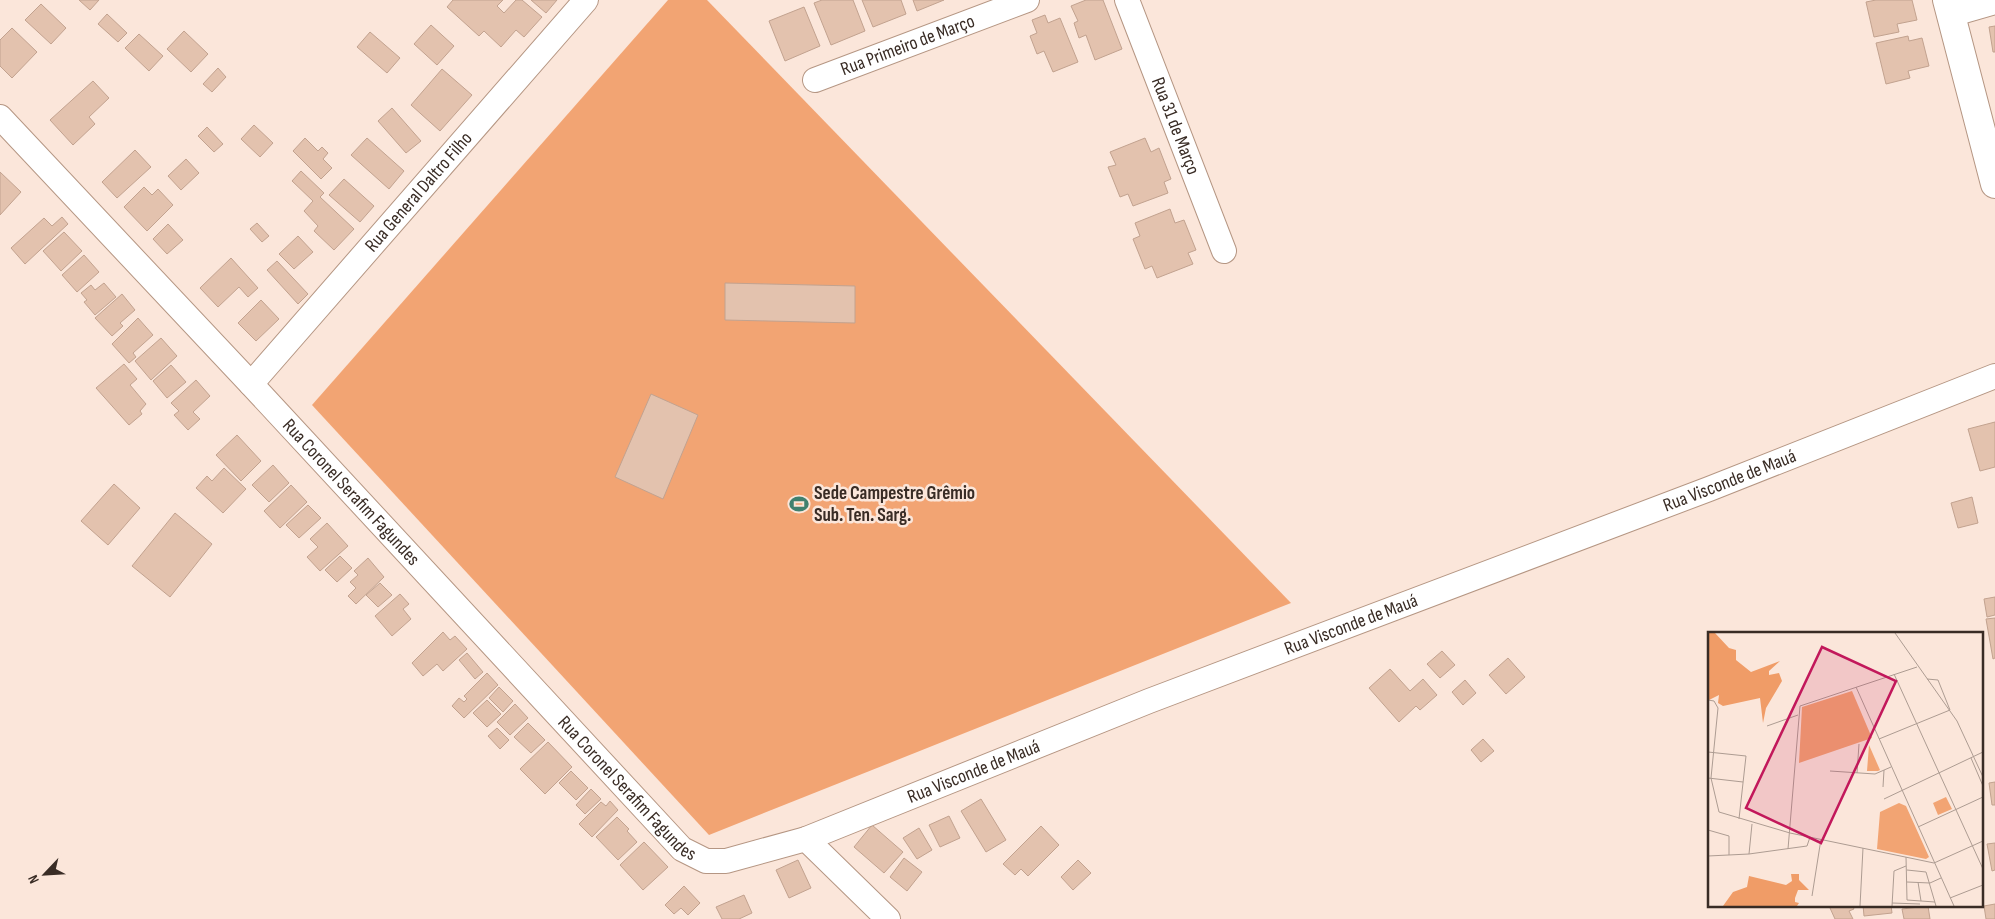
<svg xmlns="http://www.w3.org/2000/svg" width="1995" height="919" font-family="'Sofia Sans Condensed',sans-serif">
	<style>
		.green { fill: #f2a473 }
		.building { fill: #e3c2ae; stroke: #c2a28f }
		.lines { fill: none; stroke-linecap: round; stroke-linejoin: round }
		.minor-casing { stroke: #b59683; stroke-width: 26 }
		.tertiary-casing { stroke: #b59683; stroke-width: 30 }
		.minor { stroke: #fff; stroke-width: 24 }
		.tertiary { stroke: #fff; stroke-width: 28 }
		.labels { text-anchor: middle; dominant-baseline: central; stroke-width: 5; stroke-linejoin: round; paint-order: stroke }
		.street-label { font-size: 19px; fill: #392c25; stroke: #fbe6da }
		.poi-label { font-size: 19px; font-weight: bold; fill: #392c25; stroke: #fbe6da; text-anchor: start }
		.inset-road { fill: none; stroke: #ad9c92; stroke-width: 1 }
		.view { fill: #c2185b; fill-opacity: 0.15; stroke: #c2185b; stroke-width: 2.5 }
		.inset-edge { fill: none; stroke: #392c25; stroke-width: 2.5 }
	</style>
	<rect width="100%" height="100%" fill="#fbe6da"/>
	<path class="green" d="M668 0H707L1291 603 709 835 312 405Z"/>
	<path class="building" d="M79 0H99L90 10Z
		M453 0H503L497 6 504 13 516 0H522L542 17 524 37 516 30 501 47 484 31 479 36 447 7Z
		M531 0H557L546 13Z
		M822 0H853L865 31 831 45 814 3Z
		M862 0H901L906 14 873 27Z
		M913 0H944L917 11Z
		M1086 0H1103L1122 49 1095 60 1086 35 1079 38 1074 23 1078 21 1071 6Z
		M1876 0H1912L1917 20 1897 24 1899 32 1874 37 1866 2Z
		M41 4 66 28 51 44 25 20Z
		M804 7 820 46 785 61 769 21Z
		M107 14 127 33 118 42 98 24Z
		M1045 15 1048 23 1060 18 1078 62 1053 72 1044 51 1037 54 1030 36 1037 33 1032 20Z
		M431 25 454 46 437 65 414 44Z
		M1995 26V52H1993L1989 27Z
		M12 28 37 52 12 78 0 66V40Z
		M184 31 208 54 191 72 167 49Z
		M370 32 400 58 387 73 357 47Z
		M139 34 163 56 149 71 125 48Z
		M1908 36 1909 41 1922 38 1929 66 1908 71 1910 78 1886 84 1876 43Z
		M218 68 226 77 212 92 203 84Z
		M442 69 472 95 440 131 411 105Z
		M93 81 109 98 89 117 95 124 73 145 50 120Z
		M392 108 421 141 406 153 378 121Z
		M254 125 273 143 260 157 241 139Z
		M207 127 223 144 214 152 198 136Z
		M305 138 318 151 322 147 328 153 323 159 332 168 321 179 293 151Z
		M367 138 404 171 389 189 351 155Z
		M1145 138 1151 152 1159 148 1171 179 1164 182 1168 193 1133 206 1128 194 1120 197 1108 167 1116 165 1110 152Z
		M135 150 151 167 117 198 102 182Z
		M186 159 199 173 181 190 168 176Z
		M301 171 324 193 320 197 354 229 334 250 314 231 318 226 304 211 313 201 292 181Z
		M0 172 21 192 0 215Z
		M344 179 374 206 360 222 329 195Z
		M144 187 152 195 158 189 173 205 147 231 124 207Z
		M1170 209 1175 223 1184 220 1196 250 1188 253 1193 264 1157 278 1152 266 1145 269 1133 239 1140 236 1135 223Z
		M62 217 68 224 25 264 11 248 44 218 52 226Z
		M257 223 269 236 262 242 250 229Z
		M168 224 183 240 167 254 153 239Z
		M64 232 82 251 61 271 43 251Z
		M298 236 313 252 294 269 279 254Z
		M84 255 99 272 77 292 62 275Z
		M231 258 258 288 248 297 239 287 218 307 200 288Z
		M277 261 308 294 298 304 267 270Z
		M104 283 116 297 95 315 84 302 87 300 81 293 91 285 95 290Z
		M725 283 855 286V323L725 320Z
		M122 294 135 310 120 323 123 326 112 336 95 318Z
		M261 300 279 319 256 341 238 323Z
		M138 318 153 335 133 353 136 357 129 363 112 344Z
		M161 338 177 356 151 380 135 361Z
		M124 364 137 379 130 385 146 404 140 411 142 414 129 425 96 388Z
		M171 365 186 382 167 398 153 381Z
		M196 380 210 396 193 412 200 419 188 430 174 415 179 411 171 403Z
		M651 394 698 415 663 499 615 477Z
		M1995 422V467L1980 471 1968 429Z
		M237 435 261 461 241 481 216 455Z
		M273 465 289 483 269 502 252 485Z
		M224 468 246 489 223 513 196 488 207 476 212 481Z
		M114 484 140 508 108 545 81 521Z
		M291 485 307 502 280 528 264 511Z
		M1972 497 1978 523 1958 528 1951 503Z
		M308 505 321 518 299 538 286 525Z
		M175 513 212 544 170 597 132 566Z
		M327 523 348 546 320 571 307 557 318 547 310 539Z
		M340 556 352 568 337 582 325 570Z
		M368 558 384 577 356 604 348 596 356 588 350 582 358 575 354 571Z
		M380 583 392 595 378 607 366 595Z
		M400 594 409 604 403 609 411 619 392 636 375 616Z
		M1995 597V615L1987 617 1984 599Z
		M1995 618V658L1993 659 1986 619Z
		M443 632 450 640 455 636 467 649 443 671 437 664 423 676 412 663Z
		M1442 651 1455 665 1440 678 1427 664Z
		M467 653 483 672 475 679 459 660Z
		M1508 658 1525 677 1506 694 1489 675Z
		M1390 669 1410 691 1423 679 1437 695 1420 710 1416 706 1399 722 1369 688Z
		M487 673 498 685 464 718 452 706 459 698 464 702 467 699 464 696Z
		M1465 680 1476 693 1463 705 1452 692Z
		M499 687 513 701 503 712 489 698Z
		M487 700 501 714 487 727 473 713Z
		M515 704 528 718 510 735 497 722Z
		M528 723 545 740 531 753 514 737Z
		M497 728 509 740 500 749 488 736Z
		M1483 739 1494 751 1481 762 1471 750Z
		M548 742 572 767 545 794 520 769Z
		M571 771 588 788 576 800 559 783Z
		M1995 782V805H1992L1989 783Z
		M591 789 601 799 585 814 576 805Z
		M981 799 1006 840 986 852 961 811Z
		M610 801 618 810 592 837 579 824 601 802 606 806Z
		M949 816 960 838 940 847 929 825Z
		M617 817 629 829 627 831 637 842 618 860 596 837Z
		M872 825 903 852 884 873 854 847Z
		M1041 826 1059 845 1028 876 1021 869 1015 875 1003 864Z
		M919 828 932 850 917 859 903 838Z
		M644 842 668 867 643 890 620 865Z
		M1995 843V870L1992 871 1987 844Z
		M904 858 922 872 907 891 890 877Z
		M798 860 811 888 789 898 776 870Z
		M1078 860 1091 873 1073 890 1061 877Z
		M684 886 700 903 688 915 681 908 674 914 665 905Z
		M744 895 752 913 739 919H722L716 907Z
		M1995 904V919H1986L1984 906Z
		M1836 905H1852L1854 909 1849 911 1853 919H1835L1830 908Z
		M1863 905H1891L1892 913 1864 916Z
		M1928 906 1930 919H1904L1902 909Z"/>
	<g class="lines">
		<g class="minor-casing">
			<g id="minor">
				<path id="s1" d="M1127 0 1224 251"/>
				<path d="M1950 15 1995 2"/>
				<path id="s2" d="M815 80 1027 0"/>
				<path id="s3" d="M0 117 251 384 682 849 706 861H726L806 839 1149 701 1709 489 1995 376"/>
				<path id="s4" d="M251 384 586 0"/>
				<path d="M806 839 888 919"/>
			</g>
		</g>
		<g class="tertiary-casing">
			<path id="tertiary" d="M1947 0 1995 184"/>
		</g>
		<use href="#minor" class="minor"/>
		<use href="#tertiary" class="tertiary"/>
	</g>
	<defs>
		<g id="stadium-bare" transform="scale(1.5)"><path d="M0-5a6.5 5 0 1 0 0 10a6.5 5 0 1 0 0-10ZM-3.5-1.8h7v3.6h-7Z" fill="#40806e" stroke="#fbe6da" stroke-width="2.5" paint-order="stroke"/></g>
	</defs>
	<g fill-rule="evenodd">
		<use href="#stadium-bare" x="799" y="504"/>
	</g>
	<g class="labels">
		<g class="street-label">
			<text stroke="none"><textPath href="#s2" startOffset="99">Rua Primeiro de Março</textPath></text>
			<text stroke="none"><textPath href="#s1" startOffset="135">Rua 31 de Março</textPath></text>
			<text stroke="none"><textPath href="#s4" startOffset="255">Rua General Daltro Filho</textPath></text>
			<text stroke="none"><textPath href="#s3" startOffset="2121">Rua Visconde de Mauá</textPath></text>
			<text stroke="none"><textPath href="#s3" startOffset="514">Rua Coronel Serafim Fagundes</textPath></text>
			<text stroke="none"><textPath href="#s3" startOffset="1716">Rua Visconde de Mauá</textPath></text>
			<text stroke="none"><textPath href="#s3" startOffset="1311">Rua Visconde de Mauá</textPath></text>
			<text stroke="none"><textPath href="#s3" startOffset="919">Rua Coronel Serafim Fagundes</textPath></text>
		</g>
		<g class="poi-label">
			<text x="814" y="493">Sede Campestre Grêmio<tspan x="814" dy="22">Sub. Ten. Sarg.</tspan></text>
		</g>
	</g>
	<g transform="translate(1708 632)">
		<rect width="275" height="275" fill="#fbe6da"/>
		<path d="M144 59 164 106 91 131 94 75ZM161 113 172 138 170 139H159ZM238 165 244 177 230 183 225 171ZM191 171 198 174 221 225 218 227 169 217 172 180Z" fill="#f2a473"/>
		<path d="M0 1H7L21 16 28 18V28L43 40 72 29 61 39V43L71 41 74 49 58 76 55 91 52 66 15 74 10 71 11 63 1 68ZM83 242H91V248L101 258H90L87 266V270L91 271 89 274H15L25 260 39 255 41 244 78 253 84 249Z" fill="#f09c67"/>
		<path class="inset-road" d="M187 1 249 89 275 145M186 42 275 237M148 55 246 274M0 68 6 69 10 76 3 146 11 180 82 201 226 231M59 94 90 83M171 107 242 78 230 48 219 47M0 120 38 124 31 187M263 126 275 154M122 139 167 142 183 135M149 141 151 112M0 146 35 150M175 155 176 138M176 167 275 120M210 195 275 165M0 198 21 204V223M80 217 92 74 209 35M41 222 44 192M0 224 41 222 99 214 102 205M198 225 199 268 227 270M226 231 275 209M199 238 218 240 228 274M199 250 222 251 233 246M210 250 213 269M104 264 113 207M242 266 275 253M184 271 212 272M152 274 155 216M184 274 186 239 198 234"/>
		<path class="view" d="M114 15 188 49 113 211 38 176Z"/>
		<rect width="275" height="275" class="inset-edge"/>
	</g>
	<g transform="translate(45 874) rotate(245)" stroke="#fbe6da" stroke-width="4" paint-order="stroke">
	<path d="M0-4L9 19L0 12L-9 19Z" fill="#392c25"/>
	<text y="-8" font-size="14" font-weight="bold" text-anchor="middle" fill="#392c25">N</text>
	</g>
</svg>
